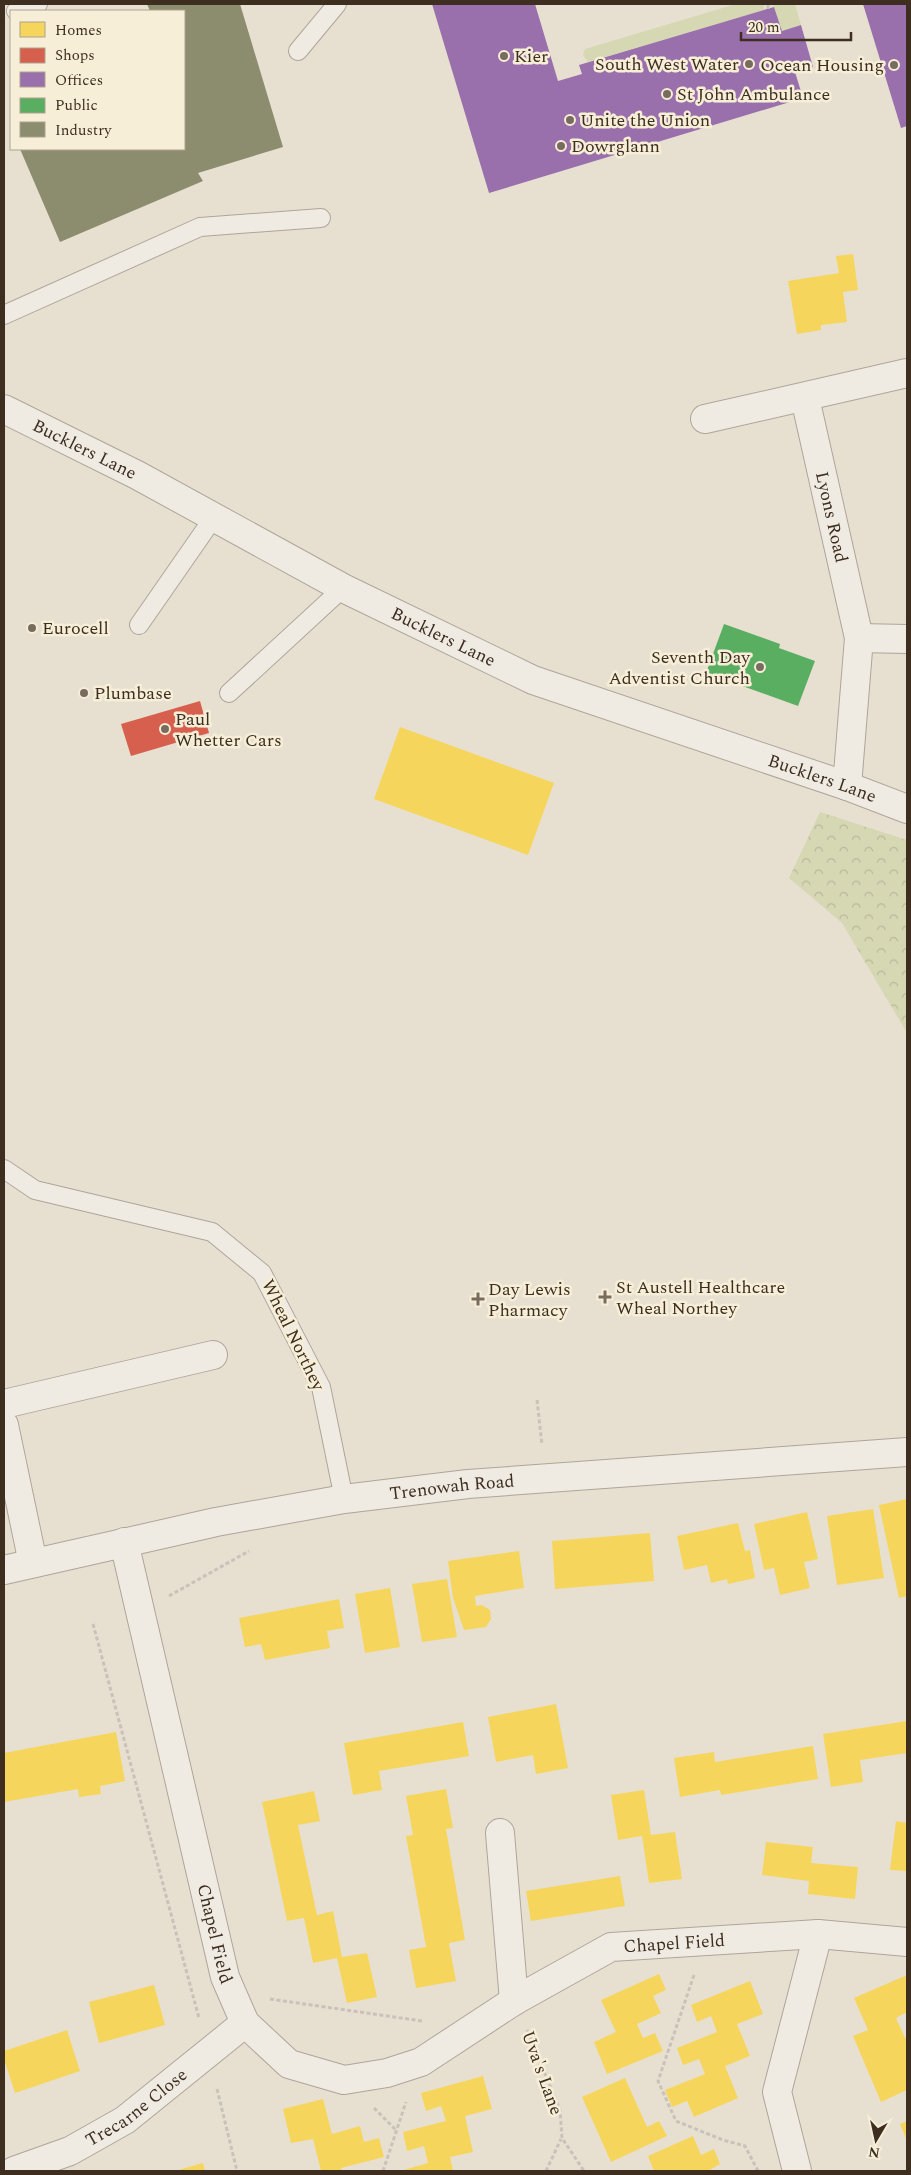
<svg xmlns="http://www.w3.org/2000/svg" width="911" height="2175" font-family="Spectral,serif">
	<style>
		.grass { fill: #d6d7b3 }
		.park { fill: url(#park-crowns) }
		.homes { fill: #f6d55c }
		.shops { fill: #d6604d }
		.offices { fill: #9970ab }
		.public { fill: #5aae61 }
		.industry { fill: #8c8c6e }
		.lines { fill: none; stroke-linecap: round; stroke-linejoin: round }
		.service-casing { stroke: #ada599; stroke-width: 20 }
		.minor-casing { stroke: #ada599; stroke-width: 30 }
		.tertiary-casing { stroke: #ada599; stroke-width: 30 }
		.path { stroke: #c8c2b9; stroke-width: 3; stroke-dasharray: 4 2.5; stroke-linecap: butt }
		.service { stroke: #efebe3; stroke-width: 18 }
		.minor { stroke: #efebe3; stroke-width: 28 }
		.tertiary { stroke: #efebe3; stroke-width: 28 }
		.poi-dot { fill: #786c5e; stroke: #f7eed8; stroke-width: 2 }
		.labels { text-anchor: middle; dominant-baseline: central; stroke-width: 5; stroke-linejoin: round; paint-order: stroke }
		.poi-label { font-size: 18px; fill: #3d2e20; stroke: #f7eed8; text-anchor: start }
		.street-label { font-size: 18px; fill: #3d2e20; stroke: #f7eed8 }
	</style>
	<defs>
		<pattern id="park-crowns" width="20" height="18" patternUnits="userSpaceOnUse" patternTransform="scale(1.25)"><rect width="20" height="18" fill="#d6d7b3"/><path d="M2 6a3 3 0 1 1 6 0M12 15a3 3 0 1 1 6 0" fill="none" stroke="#b9b99a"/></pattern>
	</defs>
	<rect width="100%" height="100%" fill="#e7e0d1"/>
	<path class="grass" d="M736 4H764V10L588 62 583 55 585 49Z
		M773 4H795L801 25 782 31Z"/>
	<path class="park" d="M820 812 907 840V1033L842 923 789 878Z"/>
	<path class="homes" d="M853 254 858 290 843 292 847 322 821 325V330L797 334 788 281 839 273 836 256Z
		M400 727 554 783 528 855 374 799Z
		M907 1499V1596L899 1598 879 1505Z
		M873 1509 884 1578 837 1585 827 1516Z
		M807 1512 818 1559 804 1562 810 1588 780 1595 774 1568 764 1570 754 1524Z
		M738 1523 745 1551 750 1550 755 1578 728 1584 727 1579 711 1583 707 1565 684 1570 677 1536Z
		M650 1533 654 1581 555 1589 552 1541Z
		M519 1551 524 1588 475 1596 476 1606 482 1605 490 1610 491 1619 486 1627 464 1630 453 1598 448 1561Z
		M447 1579 457 1637 422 1642 412 1584Z
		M390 1588 400 1647 365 1653 355 1594Z
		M339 1599 344 1628 327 1631 330 1648 265 1660 261 1644 245 1647 239 1618Z
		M556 1704 568 1768 536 1774 533 1755 496 1762 488 1717Z
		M907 1721V1753L860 1760 863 1782 831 1787 823 1734Z
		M463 1722 469 1756 379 1771 382 1790 353 1795 344 1743Z
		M116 1732 125 1781 100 1786 101 1794 79 1797 78 1789 4 1802V1753Z
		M813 1746 818 1779 721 1795 720 1790 680 1797 674 1758 714 1752 715 1762Z
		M446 1789 453 1828 446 1829 465 1940 449 1943 456 1981 416 1988 409 1950 426 1947 406 1836 413 1835 406 1796Z
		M644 1790 651 1835 675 1832 682 1879 649 1883 642 1836 618 1840 611 1795Z
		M314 1791 320 1821 298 1825 317 1915 333 1911 342 1957 367 1953 377 1997 347 2003 337 1958 313 1963 304 1918 287 1921 262 1802Z
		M896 1821 907 1823V1871L890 1870Z
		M766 1842 813 1847 811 1863 858 1867 855 1899 808 1894 809 1881 762 1875Z
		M620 1876 625 1906 531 1921 526 1891Z
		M659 1974 666 1990 653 1996 661 2013 637 2024 643 2038 655 2033 663 2051 607 2074 594 2042 616 2032 601 2000Z
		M907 1975V2012L896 2018 905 2038 907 2037V2090L881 2102 853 2036 868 2030 854 1998Z
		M750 1981 763 2014 737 2024 750 2056 725 2066 738 2098 694 2117 687 2101 672 2107 665 2090 705 2074 699 2059 683 2065 677 2048 717 2032 711 2016 697 2022 691 2005Z
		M154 1985 165 2025 99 2043 89 2002Z
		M67 2030 80 2071 15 2093 4 2059V2051Z
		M483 2076 492 2109 465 2116 473 2152 450 2157 453 2171H400L428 2163 424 2146 407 2151 403 2132 446 2121 441 2106 426 2111 421 2093Z
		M625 2078 647 2127 659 2121 667 2136 611 2162 582 2097Z
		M323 2099 332 2134 360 2126 364 2142 379 2138 384 2157 341 2168 342 2171H321L313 2139 291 2143 283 2109Z
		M907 2121V2141L900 2124Z
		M693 2136 701 2155 714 2149 720 2164 708 2171H654L648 2156Z
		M203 2163 205 2171H175Z"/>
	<path class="shops" d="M200 701 209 733 131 756 121 724Z"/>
	<path class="offices" d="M432 4H535L558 81 582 74 579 65 774 7 782 31 801 25 813 67 795 72 803 98 489 193Z
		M863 4H907V126L901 128Z"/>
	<path class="public" d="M724 624 780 644 779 648 815 661 798 706 706 673Z"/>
	<path class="industry" d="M147 4H240L283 147 198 173 203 181 60 242 20 149H184V11H150Z"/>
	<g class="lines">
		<g class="service-casing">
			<path id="service" d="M16 11 38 4
				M298 51 337 4
				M4 315 200 227 321 218
				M139 625 214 517
				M229 693 343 588
				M4 1169 35 1190 212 1232 262 1273 321 1387 344 1499"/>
		</g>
		<g class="minor-casing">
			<g id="minor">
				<path id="s1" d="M805 398 859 638 847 786"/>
				<path d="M705 419 907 373"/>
				<path d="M859 638 907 639"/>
				<path d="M4 1404 213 1355"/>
				<path d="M4 1425 33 1563"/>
				<path id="s2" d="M124 1542 225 1977 245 2023 289 2064 344 2080 387 2073 421 2062 514 2001 611 1947 818 1934 907 1942"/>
				<path d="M500 1833 514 2001"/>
				<path id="s3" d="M14 2171 70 2151 125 2120 245 2023"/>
				<path d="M797 2171 777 2092 818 1934"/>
			</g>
		</g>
		<g class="tertiary-casing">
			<g id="tertiary">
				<path id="s4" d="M4 409 137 475 343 588 533 680 847 786 907 809"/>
				<path id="s5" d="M4 1570 216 1522 344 1499 468 1484 907 1452"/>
			</g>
		</g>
		<path class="path" d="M768 9V4
			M537 1400 542 1445
			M169 1596 249 1551
			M93 1624 199 2018
			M694 1975 658 2081 676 2121 723 2140 745 2146 758 2171
			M270 1999 422 2021
			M527 2030 560 2110 562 2138 584 2171
			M217 2089 237 2171
			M374 2108 396 2130
			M383 2171 406 2102
			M546 2171 561 2139"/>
		<use href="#service" class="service"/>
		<use href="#minor" class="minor"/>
		<use href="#tertiary" class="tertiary"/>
	</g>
	<g class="poi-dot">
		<circle cx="504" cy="56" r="5"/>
		<circle cx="749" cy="64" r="5"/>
		<circle cx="894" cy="65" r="5"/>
		<circle cx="667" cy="94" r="5"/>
		<circle cx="570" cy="120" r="5"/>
		<circle cx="561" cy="146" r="5"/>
		<circle cx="32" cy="628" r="5"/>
		<circle cx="760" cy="667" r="5"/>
		<circle cx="84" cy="693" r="5"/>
		<circle cx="165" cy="729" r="5"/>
		<path d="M602.5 1289.5h5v5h5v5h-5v5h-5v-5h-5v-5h5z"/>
		<path d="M475.5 1291.5h5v5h5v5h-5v5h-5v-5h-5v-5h5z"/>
	</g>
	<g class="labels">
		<g class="poi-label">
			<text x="514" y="56">Kier</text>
			<text x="739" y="64" text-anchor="end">South West Water</text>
			<text x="884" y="65" text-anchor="end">Ocean Housing</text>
			<text x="677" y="94">St John Ambulance</text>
			<text x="580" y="120">Unite the Union</text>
			<text x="571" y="146">Dowrglann</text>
			<text x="42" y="628">Eurocell</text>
			<text x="750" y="657" text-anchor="end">Seventh Day<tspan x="750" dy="21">Adventist Church</tspan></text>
			<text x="94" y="693">Plumbase</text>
			<text x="175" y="719">Paul<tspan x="175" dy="21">Whetter Cars</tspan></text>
			<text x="616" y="1287">St Austell Healthcare<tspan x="616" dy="21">Wheal Northey</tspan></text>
			<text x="488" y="1289">Day Lewis<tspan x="488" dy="21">Pharmacy</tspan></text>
		</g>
		<g class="street-label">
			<text stroke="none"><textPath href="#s4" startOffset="90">Bucklers Lane</textPath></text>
			<text stroke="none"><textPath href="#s1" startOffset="122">Lyons Road</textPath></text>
			<text stroke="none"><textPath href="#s4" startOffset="495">Bucklers Lane</textPath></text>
			<text stroke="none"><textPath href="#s4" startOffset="900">Bucklers Lane</textPath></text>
			<text transform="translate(293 1335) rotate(64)">Wheal Northey</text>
			<text stroke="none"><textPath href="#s5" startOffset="456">Trenowah Road</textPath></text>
			<text stroke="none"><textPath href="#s2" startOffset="402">Chapel Field</textPath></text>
			<text stroke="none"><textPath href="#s2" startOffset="979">Chapel Field</textPath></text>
			<text transform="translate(542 2073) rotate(70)">Uva's Lane</text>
			<text stroke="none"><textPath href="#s3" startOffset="139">Trecarne Close</textPath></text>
		</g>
	</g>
	<rect width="911" height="2175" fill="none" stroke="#3d2e20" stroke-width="10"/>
	<rect x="10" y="10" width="175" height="140" fill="#f7eed8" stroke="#ada18e"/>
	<rect x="20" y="22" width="25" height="15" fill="#f6d55c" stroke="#ada18e"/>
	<text x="55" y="35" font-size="15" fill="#3d2e20">Homes</text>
	<rect x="20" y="48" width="25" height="15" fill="#d6604d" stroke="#ada18e"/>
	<text x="55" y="60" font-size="15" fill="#3d2e20">Shops</text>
	<rect x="20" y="72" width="25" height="15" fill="#9970ab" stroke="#ada18e"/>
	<text x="55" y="85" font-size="15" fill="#3d2e20">Offices</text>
	<rect x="20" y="98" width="25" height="15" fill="#5aae61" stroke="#ada18e"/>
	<text x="55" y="110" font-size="15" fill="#3d2e20">Public</text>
	<rect x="20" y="122" width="25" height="15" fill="#8c8c6e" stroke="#ada18e"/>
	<text x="55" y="135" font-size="15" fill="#3d2e20">Industry</text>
	<g transform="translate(876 2140) rotate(189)" stroke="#f7eed8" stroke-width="4" paint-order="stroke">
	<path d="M0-4L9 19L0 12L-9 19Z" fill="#3d2e20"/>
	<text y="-8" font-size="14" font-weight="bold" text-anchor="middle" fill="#3d2e20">N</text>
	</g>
	<path d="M741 32v8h110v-8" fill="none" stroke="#3d2e20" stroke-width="2.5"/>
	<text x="748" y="32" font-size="15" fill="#3d2e20" stroke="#f7eed8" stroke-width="4" paint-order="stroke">20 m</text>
</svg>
